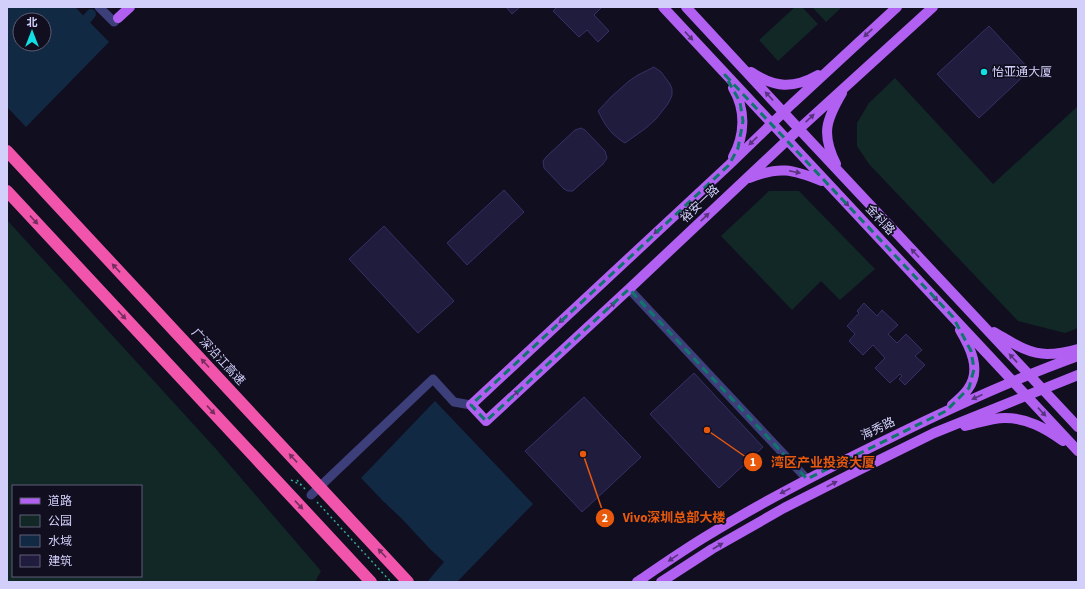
<svg xmlns="http://www.w3.org/2000/svg" width="1085" height="589" font-family="'Source Sans 3','Noto Sans SC',sans-serif">
	<style>
		.green { fill: #122826; fill-rule: evenodd }
		.water { fill: #122944; fill-rule: evenodd }
		.lines { fill: none; stroke-linecap: round; stroke-linejoin: round }
		.canal { stroke: #122944; stroke-width: 10 }
		.building { fill: #201c3e; stroke: #373068 }
		.path { stroke: #37a899; stroke-width: 1.5; stroke-dasharray: 2 3; stroke-linecap: butt }
		.minor { stroke: #3d3f7a; stroke-width: 9 }
		.major { stroke: #b160f2; stroke-width: 10 }
		.highway { stroke: #f155ab; stroke-width: 12 }
		.oneway { fill: #58337e }
		.oneway2 { fill: #752e5e }
		.marked { fill: none; stroke: #0f766e; stroke-width: 3; stroke-dasharray: 8 5; stroke-linejoin: round }
		.poi-dot { fill: #12dfe5; stroke: #100e1f; stroke-width: 1.5 }
		.labels { text-anchor: middle; dominant-baseline: central; stroke-width: 3.5; stroke-linejoin: round; paint-order: stroke }
		.poi-label { font-size: 12px; fill: #d2d0fb; stroke: #100e1f; text-anchor: start }
		.street-label { font-size: 12px; fill: #d2d0fb; stroke: #100e1f }
		.leader { fill: none; stroke: #e8590c; stroke-width: 1.5 }
		.callout-dot { fill: #e8590c; stroke: #100e1f; stroke-width: 1.5 }
		.mark-label { font-size: 12px; text-anchor: middle; font-weight: bold; fill: #fff }
		.callout-label { font-size: 13px; text-anchor: middle; font-weight: bold; fill: #e8590c; stroke: #100e1f; stroke-width: 3.5; stroke-linejoin: round; paint-order: stroke }
	</style>
	<rect width="100%" height="100%" fill="#100e1f"/>
	<path class="green" d="M795 7H802L818 24 778 61 759 40Z
		M812 7H842L826 22Z
		M895 78 993 184 1078 106V328L1065 333 1018 321 869 164 857 146V123L869 103Z
		M769 191H799L875 269 840 300 821 281 792 310 721 236Z
		M7 220 216 449 321 571 315 582H7ZM13 486H141V576H13Z"/>
	<path class="water" d="M7 7H75L109 42 26 127 7 107ZM20 20H44V44H20Z
		M435 401 533 504 457 582H427L444 562 431 550 402 519 383 501 361 478Z"/>
	<g class="lines">
		<path class="canal" d="M78 29 91 14"/>
	</g>
	<path class="building" d="M506 7H520L512 14Z
		M557 7H600L601 8 594 15 609 31 598 42 587 30 579 37 553 11Z
		M989 26 1030 70 979 118 937 74Z
		M654 67 661 72 670 84 672 89V95L670 100 667 105 656 119 646 128 625 143 619 139 612 133 605 124 598 111 611 97 629 81 638 75Z
		M581 128 585 130 605 151 607 158 603 164 576 188 573 191H568L564 189 544 168 543 161 547 156 575 130Z
		M504 190 524 212 467 265 447 243Z
		M384 226 454 301 418 333 349 259Z
		M864 303 877 316 882 310 898 325 888 334 897 343 906 334 922 350 915 356 925 365 905 385 899 379 902 376 900 374 890 383 875 368 885 358 873 345 863 355 849 341 855 334 847 326 859 313 857 311Z
		M694 373 763 447 719 488 650 414Z
		M584 397 641 457 582 512 525 451Z"/>
	<g class="lines">
		<path class="path" d="M291 480 301 485
			M297 480 305 489
			M317 502 391 582"/>
		<path class="minor" d="M99 7 114 22 118 18
			M629 289 807 479
			M311 495 433 379 454 402 471 405"/>
		<path class="major" d="M663 7 1078 451
			M686 7 799 129 1078 427
			M897 7 792 104 729 165 471 405 486 421 629 289 799 129 933 7
			M118 18 130 7
			M751 72C775 88 793 89 818 75
			M733 88C746 110 745 135 733 157
			M836 164C821 134 826 120 842 93
			M749 178C779 166 792 169 822 181
			M994 332C1010 341 1027 354 1047 354 1058 354 1068 352 1078 349
			M952 405C958 400 964 395 968 389 982 370 970 347 960 330
			M965 426C978 423 992 418 1005 418 1027 418 1045 428 1063 441
			M637 582C659 567 682 551 705 537 765 500 828 468 892 437 953 407 1014 379 1078 356
			M661 582 712 549 784 508 859 470 934 433 1078 375"/>
		<path class="highway" d="M7 151 408 582
			M7 191 371 582"/>
	</g>
	<defs><path id="oneway-solid" d="M-6-.8H1V-3.2L6.5 0L1 3.2V.8H-6Z"/></defs>
	<g class="oneway">
		<use href="#oneway-solid" transform="translate(868 33) rotate(137)"/>
		<use href="#oneway-solid" transform="translate(689 36) rotate(47)"/>
		<use href="#oneway-solid" transform="translate(769 96) rotate(-133)"/>
		<use href="#oneway-solid" transform="translate(810 118) rotate(-43)"/>
		<use href="#oneway-solid" transform="translate(753 141) rotate(136)"/>
		<use href="#oneway-solid" transform="translate(795 172) rotate(12)"/>
		<use href="#oneway-solid" transform="translate(845 202) rotate(47)"/>
		<use href="#oneway-solid" transform="translate(705 217) rotate(-44)"/>
		<use href="#oneway-solid" transform="translate(658 230) rotate(137)"/>
		<use href="#oneway-solid" transform="translate(915 253) rotate(-133)"/>
		<use href="#oneway-solid" transform="translate(934 297) rotate(47)"/>
		<use href="#oneway-solid" transform="translate(611 306) rotate(-42)"/>
		<use href="#oneway-solid" transform="translate(563 319) rotate(137)"/>
		<use href="#oneway-solid" transform="translate(1013 358) rotate(-133)"/>
		<use href="#oneway-solid" transform="translate(515 394) rotate(-42)"/>
		<use href="#oneway-solid" transform="translate(977 397) rotate(156)"/>
		<use href="#oneway-solid" transform="translate(1042 412) rotate(47)"/>
		<use href="#oneway-solid" transform="translate(832 484) rotate(-27)"/>
		<use href="#oneway-solid" transform="translate(785 491) rotate(152)"/>
		<use href="#oneway-solid" transform="translate(718 546) rotate(-30)"/>
		<use href="#oneway-solid" transform="translate(673 558) rotate(146)"/>
	</g>
	<g class="oneway2">
		<use href="#oneway-solid" transform="translate(34 220) rotate(47)"/>
		<use href="#oneway-solid" transform="translate(116 268) rotate(-133)"/>
		<use href="#oneway-solid" transform="translate(122 315) rotate(47)"/>
		<use href="#oneway-solid" transform="translate(205 363) rotate(-133)"/>
		<use href="#oneway-solid" transform="translate(211 410) rotate(47)"/>
		<use href="#oneway-solid" transform="translate(293 458) rotate(-133)"/>
		<use href="#oneway-solid" transform="translate(299 505) rotate(47)"/>
		<use href="#oneway-solid" transform="translate(382 553) rotate(-133)"/>
	</g>
	<path class="marked" d="M725 75 953 317 971 351 974 369 969 388 946 411 807 479 629 289 486 421 471 405 729 165 738 148 743 121 740 102Z"/>
	<circle class="poi-dot" cx="984" cy="72" r="4"/>
	<g class="labels">
		<g class="poi-label">
			<text x="992" y="72">怡亚通大厦</text>
		</g>
		<g class="street-label">
			<text transform="translate(700 204) rotate(-44)">裕安一路</text>
			<text transform="translate(880 220) rotate(47)">金科路</text>
			<text transform="translate(218 357) rotate(47)">广深沿江高速</text>
			<text transform="translate(878 429) rotate(-26)">海秀路</text>
		</g>
	</g>
	<path class="leader" d="M707 430L753 462M583 454L605 518"/>
	<g class="callout-dot">
		<circle cx="707" cy="430" r="4"/>
		<circle cx="583" cy="454" r="4"/>
		<circle cx="753" cy="462" r="10"/>
		<circle cx="605" cy="518" r="10"/>
	</g>
	<g class="mark-label">
		<text x="753" y="466">1</text>
		<text x="605" y="522">2</text>
	</g>
	<g class="callout-label">
		<text x="823" y="467">湾区产业投资大厦</text>
		<text x="674" y="522">Vivo深圳总部大楼</text>
	</g>
	<rect width="1085" height="589" fill="none" stroke="#d2d0fb" stroke-width="16"/>
	<rect x="12" y="485" width="130" height="92" fill="#100e1f" stroke="#5e5c77"/>
	<rect x="20" y="498" width="20" height="6" fill="#b160f2" stroke="#5e5c77"/>
	<text x="48" y="505" font-size="12" fill="#d2d0fb">道路</text>
	<rect x="20" y="515" width="20" height="12" fill="#122826" stroke="#5e5c77"/>
	<text x="48" y="525" font-size="12" fill="#d2d0fb">公园</text>
	<rect x="20" y="535" width="20" height="12" fill="#122944" stroke="#5e5c77"/>
	<text x="48" y="545" font-size="12" fill="#d2d0fb">水域</text>
	<rect x="20" y="555" width="20" height="12" fill="#201c3e" stroke="#5e5c77"/>
	<text x="48" y="565" font-size="12" fill="#d2d0fb">建筑</text>
	<g transform="translate(32 32)"><circle r="19" fill="#100e1f" stroke="#5e5c77"/>
	<path d="M0-3L7 15L0 10L-7 15Z" fill="#12dfe5"/>
	<text y="-6" font-size="11" font-weight="bold" text-anchor="middle" fill="#d2d0fb">北</text>
	</g>
</svg>
